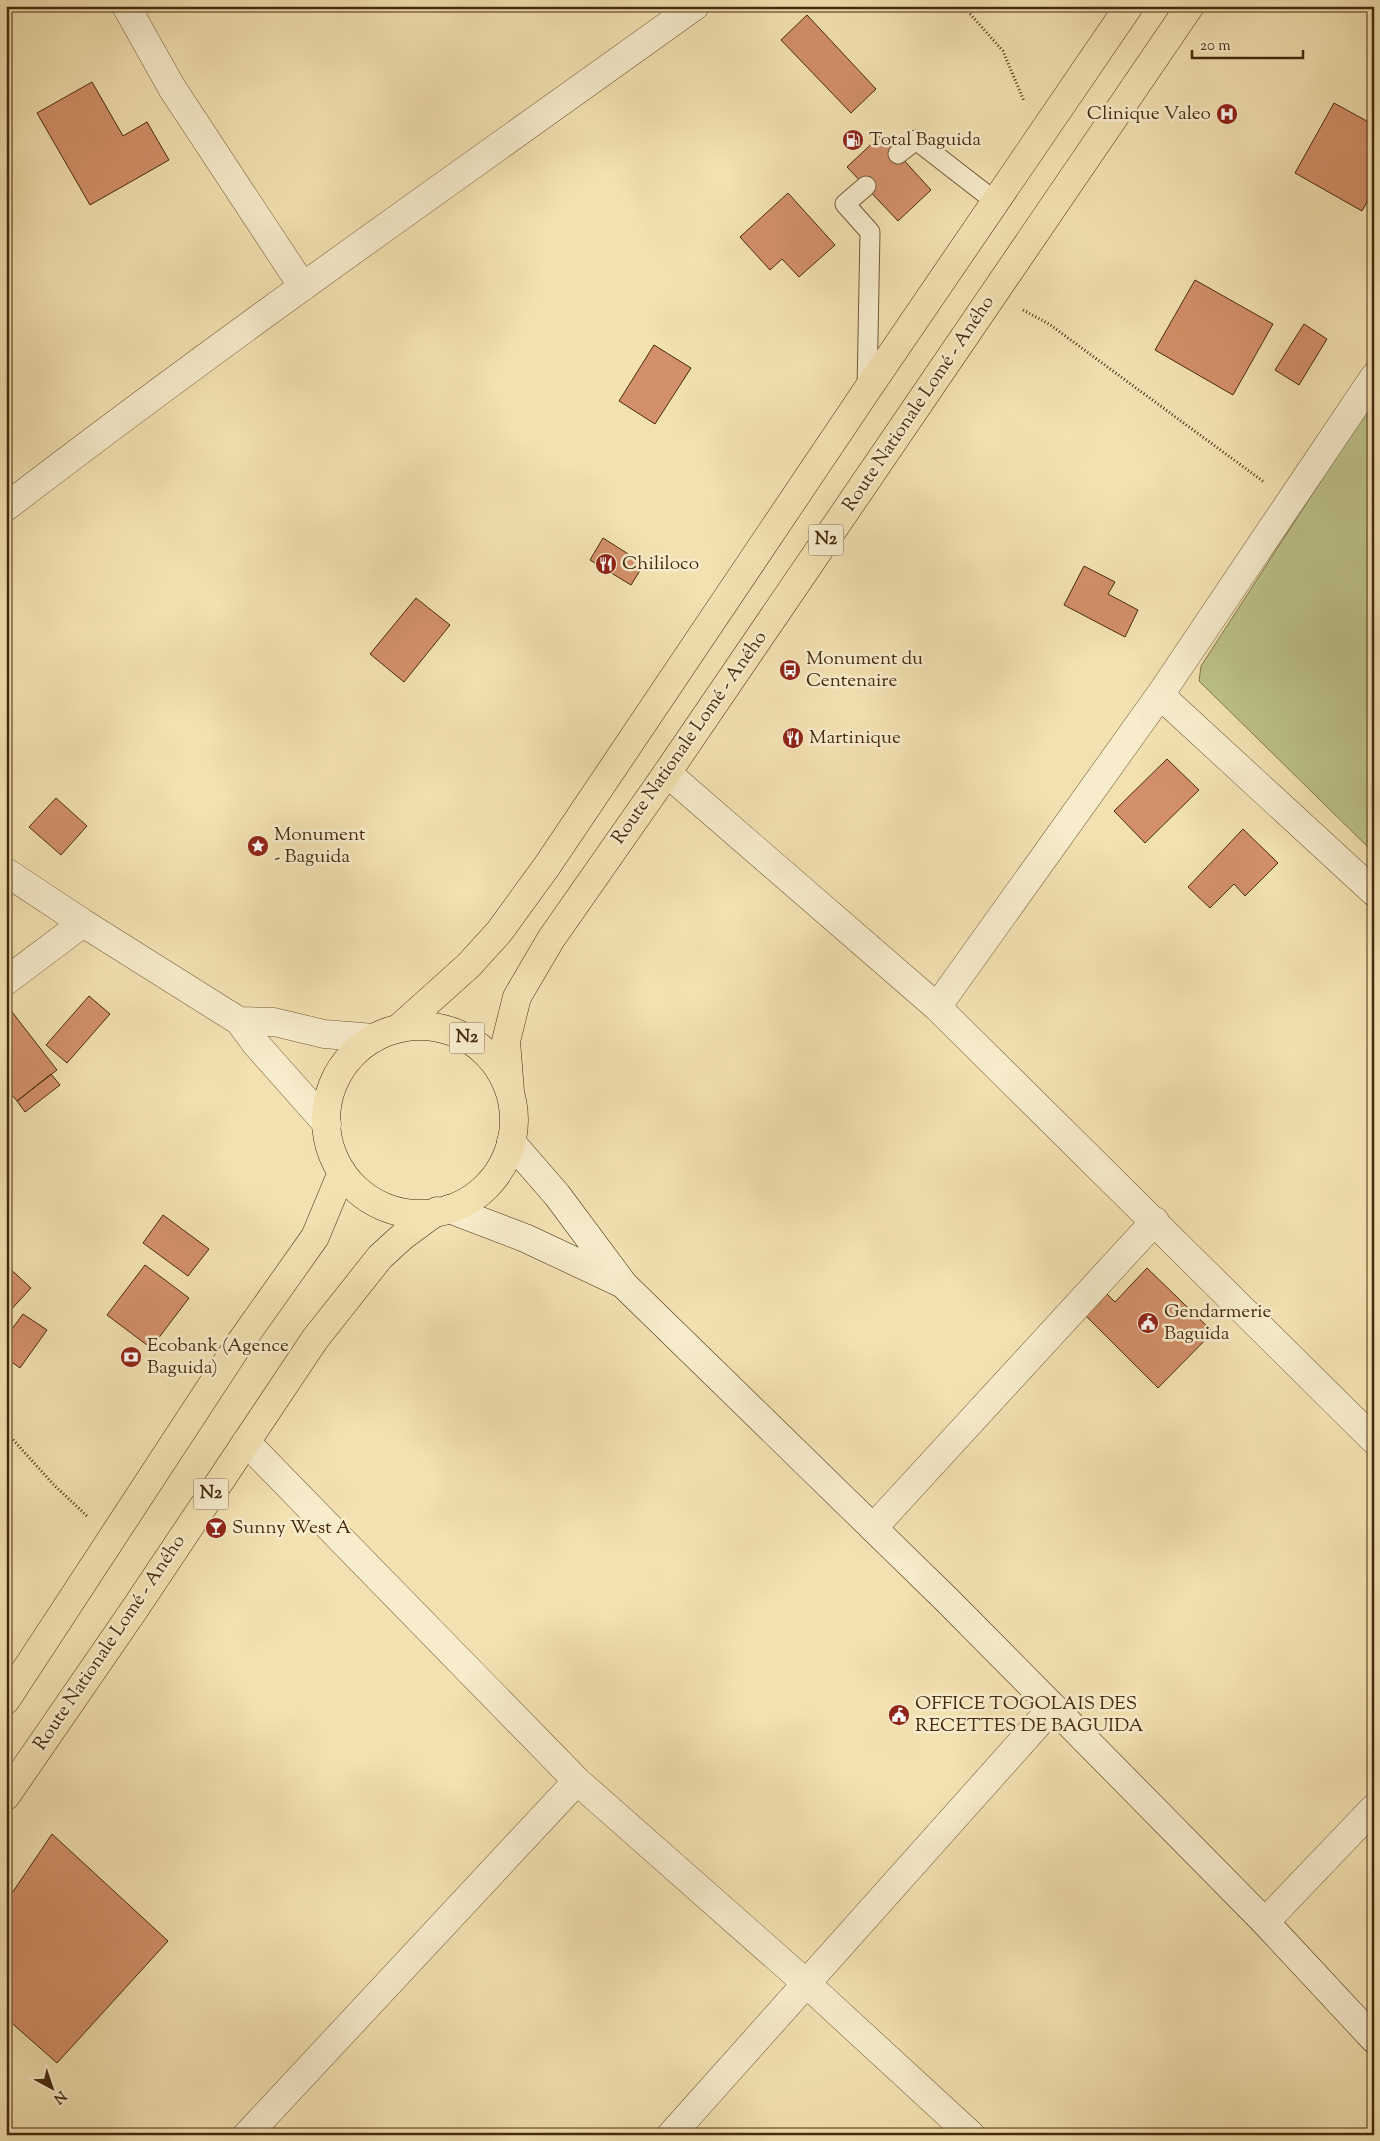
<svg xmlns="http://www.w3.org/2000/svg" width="1380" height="2141" font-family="'Sorts Mill Goudy',serif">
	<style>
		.green { fill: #bdc28a; stroke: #82764c }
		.building { fill: #d3906a; stroke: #462a0e }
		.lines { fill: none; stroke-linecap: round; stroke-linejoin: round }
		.lane-casing { stroke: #715837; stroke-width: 21 }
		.street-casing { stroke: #715837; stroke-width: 29 }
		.secondary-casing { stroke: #462a0e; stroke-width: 29 }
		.highway-casing { stroke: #462a0e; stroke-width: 29 }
		.path { stroke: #462a0e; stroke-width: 3; stroke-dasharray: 1 2.5; stroke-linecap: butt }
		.lane { stroke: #f7eccc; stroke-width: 19 }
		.street { stroke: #f7eccc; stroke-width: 28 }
		.secondary { stroke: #f7eccc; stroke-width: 28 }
		.highway { stroke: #f3e1b1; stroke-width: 28 }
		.labels { text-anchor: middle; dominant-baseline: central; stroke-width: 5; stroke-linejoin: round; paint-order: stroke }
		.shield { fill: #f7eccc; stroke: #7b6447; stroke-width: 1 }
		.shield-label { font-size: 18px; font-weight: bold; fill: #462a0e }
		.poi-label { font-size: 19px; fill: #462a0e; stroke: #f7eccc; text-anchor: start }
		.street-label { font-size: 19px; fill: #462a0e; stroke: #f7eccc }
	</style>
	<rect width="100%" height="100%" fill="#f3e1b1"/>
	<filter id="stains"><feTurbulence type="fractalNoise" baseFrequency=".004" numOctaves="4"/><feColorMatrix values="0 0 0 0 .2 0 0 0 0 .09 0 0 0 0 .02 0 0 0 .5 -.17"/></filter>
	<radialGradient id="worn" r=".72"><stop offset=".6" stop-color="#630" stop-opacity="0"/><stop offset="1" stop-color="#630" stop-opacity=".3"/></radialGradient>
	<path class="green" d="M1374 399V853L1199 681 1201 666Z"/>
	<path class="building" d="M807 15 876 89 851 113 781 40Z
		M92 82 123 136 147 122 169 160 90 205 37 113Z
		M1334 103 1374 125V189L1362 211 1295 173Z
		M881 135 931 190 898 221 847 167Z
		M788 193 835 245 799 277 782 259 770 270 740 237Z
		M1195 280 1273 324 1233 395 1155 350Z
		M1304 324 1327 339 1299 385 1275 370Z
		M654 345 691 368 655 424 619 401Z
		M603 538 644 564 631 585 590 560Z
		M1084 566 1115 582 1108 594 1138 610 1125 637 1064 605Z
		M416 598 450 625 404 682 370 654Z
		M1167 759 1199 790 1145 843 1114 811Z
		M56 798 87 826 61 855 29 827Z
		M1243 829 1278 863 1245 896 1234 884 1210 908 1188 887Z
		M89 996 110 1014 67 1063 46 1045Z
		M9 1008 57 1070 17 1101 6 1088V1010Z
		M51 1074 60 1085 25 1112 17 1101Z
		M163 1215 209 1249 188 1276 143 1243Z
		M6 1265 31 1288 6 1315Z
		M145 1265 189 1298 151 1348 107 1315Z
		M1147 1268 1213 1332 1158 1388 1084 1314 1105 1292 1115 1302Z
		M23 1314 47 1330 20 1368 6 1358V1337Z
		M52 1834 168 1941 57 2063 6 2018V1902Z"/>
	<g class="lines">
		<g class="lane-casing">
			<path id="lane" d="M898 154 916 140 996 202
				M866 186 845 204 870 232 867 390"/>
		</g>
		<g class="street-casing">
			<path id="street" d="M126 6 172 88 303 287
				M6 507C231 334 464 172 695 6
				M1160 695 1374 892
				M667 773 937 1007 1374 1440
				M6 872 83 923 239 1021 256 1044 327 1124
				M6 981 83 923
				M937 1007 1160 695 1374 377
				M239 1021 274 1022 324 1034 374 1038
				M246 1442 577 1781 807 1984 971 2135
				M873 1528 1155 1221
				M1265 1922 1374 1808
				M247 2135 577 1781
				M671 2135 1053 1707"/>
		</g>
		<g class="secondary-casing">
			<path id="secondary" d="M511 1142 557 1195 624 1285 946 1599 1053 1707 1265 1922 1374 2039
				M449 1209 525 1238 623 1284"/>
		</g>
		<g class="highway-casing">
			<path id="highway" d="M326 1120a94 94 0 1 1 188 0a94 94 0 1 1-188 0Z
				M399 1028 469 965 499 932 547 866 867 390 1129 6
				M510 1091 506 1041 517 997 551 939 667 773 1190 6
				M6 1700 235 1350 315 1237 342 1172
				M6 1796 134 1610 315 1339 380 1257 403 1236 437 1211"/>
		</g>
		<path class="path" d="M963 6 1003 51 1024 101
			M1023 310 1049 324 1264 482
			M6 1432 54 1485 87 1516"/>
		<use href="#lane" class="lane"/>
		<use href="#street" class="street"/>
		<use href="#secondary" class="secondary"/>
		<use href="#highway" class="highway"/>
	</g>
	<defs>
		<g id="hospital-disc" transform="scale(1.125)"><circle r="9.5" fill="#8f2418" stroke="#f7eccc"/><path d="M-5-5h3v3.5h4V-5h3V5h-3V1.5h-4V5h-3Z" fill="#fff"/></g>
		<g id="fuel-disc" transform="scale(1.125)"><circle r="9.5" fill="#8f2418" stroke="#f7eccc"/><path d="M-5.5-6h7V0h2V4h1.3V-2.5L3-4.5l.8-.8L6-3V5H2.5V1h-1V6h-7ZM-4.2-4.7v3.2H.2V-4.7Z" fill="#fff"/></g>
		<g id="restaurant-disc" transform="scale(1.125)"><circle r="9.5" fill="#8f2418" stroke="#f7eccc"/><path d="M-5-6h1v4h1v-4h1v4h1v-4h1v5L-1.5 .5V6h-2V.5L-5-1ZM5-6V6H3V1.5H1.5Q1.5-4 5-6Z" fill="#fff"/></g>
		<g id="bus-disc" transform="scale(1.125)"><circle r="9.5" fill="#8f2418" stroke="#f7eccc"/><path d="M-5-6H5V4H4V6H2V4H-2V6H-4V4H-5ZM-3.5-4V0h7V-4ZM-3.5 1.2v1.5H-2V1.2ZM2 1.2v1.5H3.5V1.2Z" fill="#fff"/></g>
		<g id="sight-disc" transform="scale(1.125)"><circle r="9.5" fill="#8f2418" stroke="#f7eccc"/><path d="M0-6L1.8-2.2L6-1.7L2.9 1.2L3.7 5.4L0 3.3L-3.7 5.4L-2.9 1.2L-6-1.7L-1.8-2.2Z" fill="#fff"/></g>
		<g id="civic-disc" transform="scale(1.125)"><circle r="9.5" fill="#8f2418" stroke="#f7eccc"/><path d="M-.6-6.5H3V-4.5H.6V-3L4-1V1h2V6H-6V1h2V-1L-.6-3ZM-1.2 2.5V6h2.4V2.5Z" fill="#fff"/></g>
		<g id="bank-disc" transform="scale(1.125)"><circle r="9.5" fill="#8f2418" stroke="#f7eccc"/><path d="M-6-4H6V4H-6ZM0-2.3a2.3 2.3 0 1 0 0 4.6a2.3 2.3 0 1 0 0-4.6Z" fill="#fff"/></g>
		<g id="bar-disc" transform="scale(1.125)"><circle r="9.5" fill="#8f2418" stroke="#f7eccc"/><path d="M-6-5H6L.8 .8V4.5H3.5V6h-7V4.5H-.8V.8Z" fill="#fff"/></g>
	</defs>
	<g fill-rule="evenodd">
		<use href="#hospital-disc" x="1227" y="114"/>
		<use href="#fuel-disc" x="853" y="140"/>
		<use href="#restaurant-disc" x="606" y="564"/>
		<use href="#bus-disc" x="790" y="670"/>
		<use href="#restaurant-disc" x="793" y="738"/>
		<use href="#sight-disc" x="258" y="846"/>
		<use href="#civic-disc" x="1148" y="1323"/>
		<use href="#bank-disc" x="131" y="1357"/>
		<use href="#bar-disc" x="216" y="1528"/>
		<use href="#civic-disc" x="899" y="1715"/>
	</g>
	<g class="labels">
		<g class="shield">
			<rect x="808.5" y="524.5" width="35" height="31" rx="4"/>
			<rect x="449.5" y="1022.5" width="35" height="31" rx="4"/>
			<rect x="193.5" y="1478.5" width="35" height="31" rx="4"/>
		</g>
		<g class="shield-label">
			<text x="826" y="540">N2</text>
			<text x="467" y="1038">N2</text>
			<text x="211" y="1494">N2</text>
		</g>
		<g class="poi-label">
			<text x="1211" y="114" text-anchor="end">Clinique Valeo</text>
			<text x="869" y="140">Total Baguida</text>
			<text x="622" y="564">Chililoco</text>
			<text x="806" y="659">Monument du<tspan x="806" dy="22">Centenaire</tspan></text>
			<text x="809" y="738">Martinique</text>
			<text x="274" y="835">Monument<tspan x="274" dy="22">- Baguida</tspan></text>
			<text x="1164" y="1312">Gendarmerie<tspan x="1164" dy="22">Baguida</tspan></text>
			<text x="147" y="1346">Ecobank (Agence<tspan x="147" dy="22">Baguida)</tspan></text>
			<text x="232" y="1528">Sunny West A</text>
			<text x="915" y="1704">OFFICE TOGOLAIS DES<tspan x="915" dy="22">RECETTES DE BAGUIDA</tspan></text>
		</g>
		<g class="street-label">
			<text transform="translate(919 404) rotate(-56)">Route Nationale Lomé - Aného</text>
			<text transform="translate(690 738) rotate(-55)">Route Nationale Lomé - Aného</text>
			<text transform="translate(110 1643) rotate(-56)">Route Nationale Lomé - Aného</text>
		</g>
	</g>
	<rect width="1380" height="2141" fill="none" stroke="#f3e1b1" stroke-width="25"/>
	<rect x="8" y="8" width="1365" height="2126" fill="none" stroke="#462a0e" stroke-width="2.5"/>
	<rect x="12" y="12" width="1355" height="2116" fill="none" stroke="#462a0e"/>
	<g transform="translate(52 2088) rotate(140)" stroke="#f7eccc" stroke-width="4" paint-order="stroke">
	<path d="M0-4L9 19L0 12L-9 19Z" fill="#462a0e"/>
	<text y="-8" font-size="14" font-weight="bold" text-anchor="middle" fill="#462a0e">N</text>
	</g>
	<path d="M1192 50v8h111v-8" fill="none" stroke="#462a0e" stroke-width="2.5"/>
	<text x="1200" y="50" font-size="15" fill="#462a0e" stroke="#f7eccc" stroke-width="4" paint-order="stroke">20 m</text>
	<rect width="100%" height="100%" filter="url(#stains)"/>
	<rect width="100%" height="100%" fill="url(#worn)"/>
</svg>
